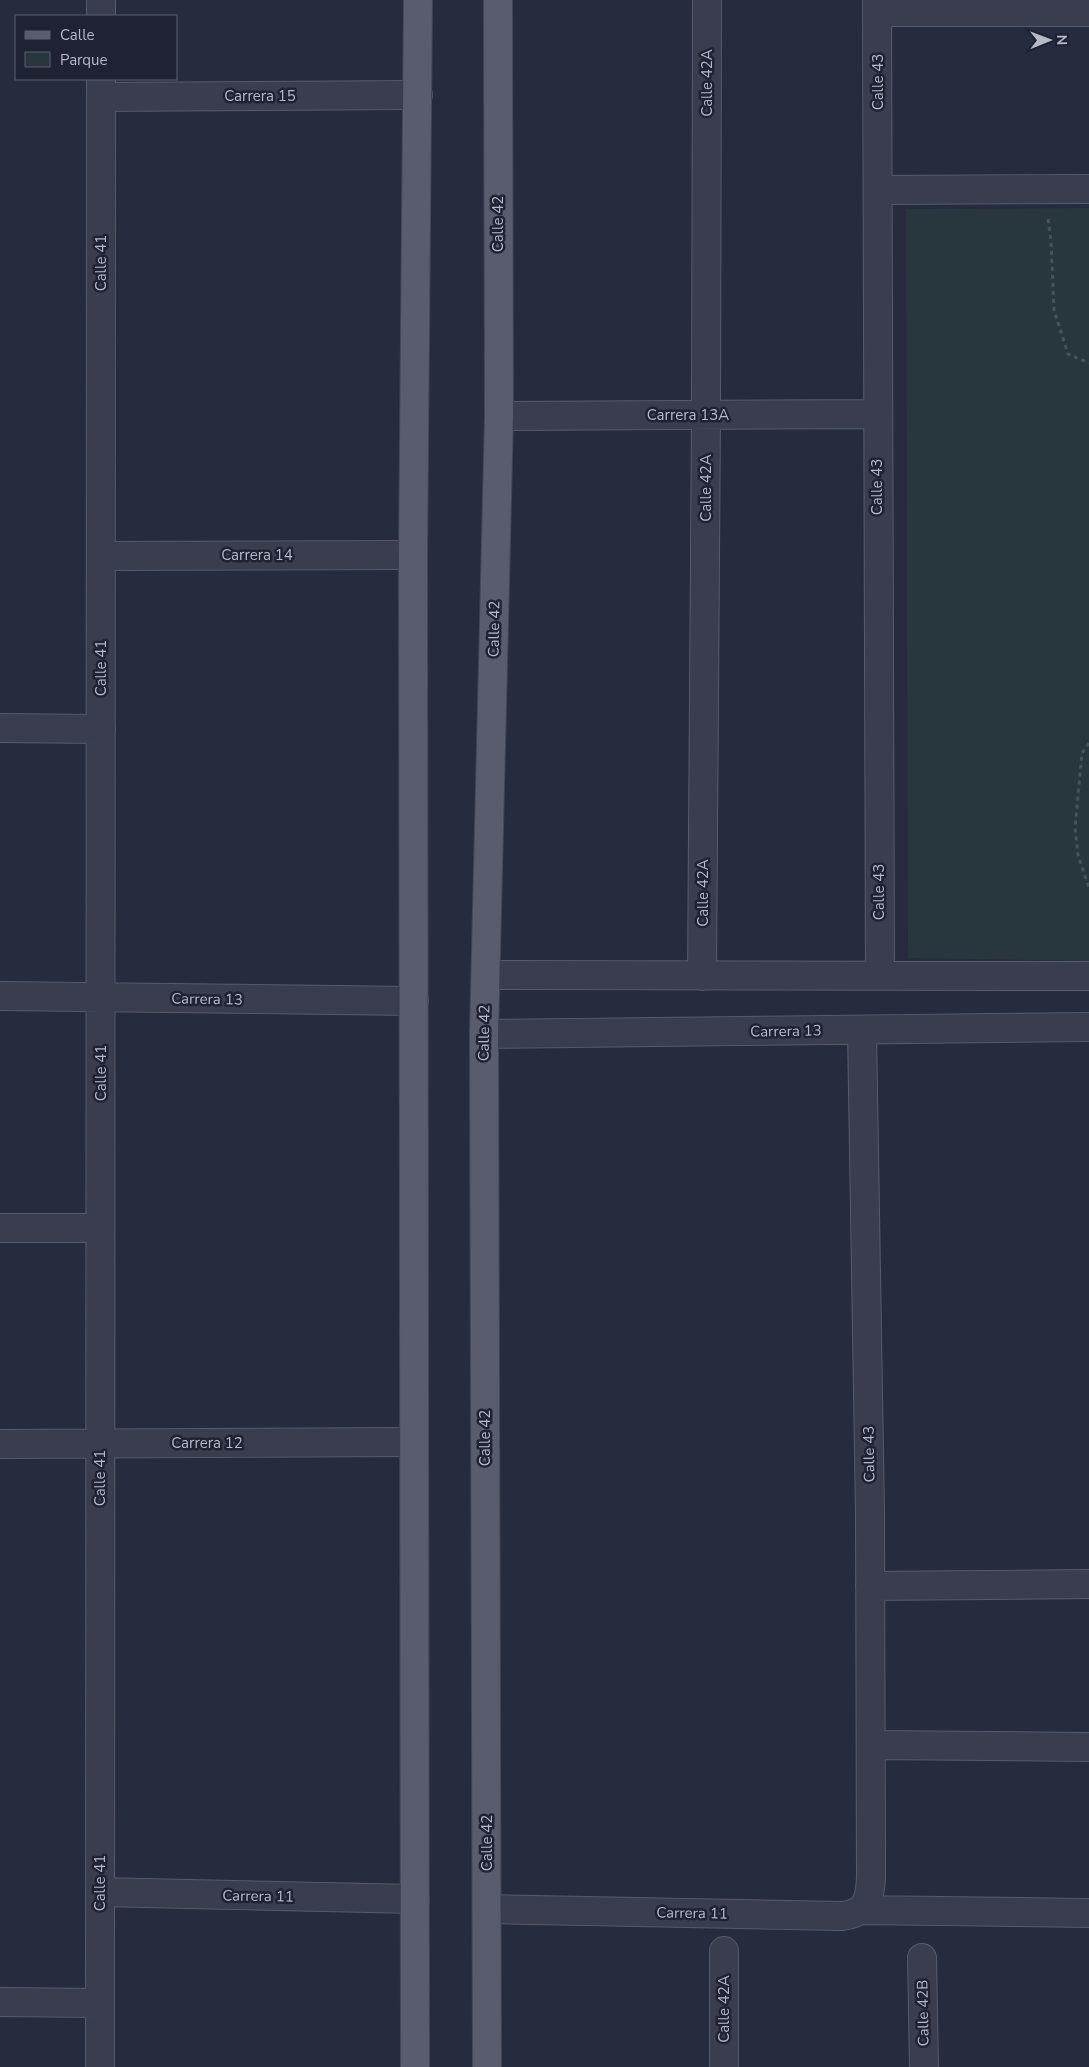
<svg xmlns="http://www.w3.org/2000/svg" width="1089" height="2067" font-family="'Nunito Sans',sans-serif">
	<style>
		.green { fill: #28373e }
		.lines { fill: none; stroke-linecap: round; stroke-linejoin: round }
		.street-casing { stroke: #585b6b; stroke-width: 30 }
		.primary-casing { stroke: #434656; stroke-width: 30 }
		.path { stroke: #46545b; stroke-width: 3; stroke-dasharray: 4 4; stroke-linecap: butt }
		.street { stroke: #3a3d4d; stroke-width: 28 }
		.primary { stroke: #585c6d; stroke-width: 28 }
		.labels { text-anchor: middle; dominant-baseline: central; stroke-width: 5; stroke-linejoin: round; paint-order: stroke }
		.street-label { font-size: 15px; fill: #b6b9c8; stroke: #1f2232 }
	</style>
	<rect width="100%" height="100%" fill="#262b3d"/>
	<path class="green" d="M1089 208V961L908 958 906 209Z"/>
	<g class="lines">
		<g class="street-casing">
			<path id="street" d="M877 0 880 975
				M877 12H1089
				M101 16V0
				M101 97 418 95
				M878 190 1089 189
				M499 416 877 414
				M101 556 413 555
				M0 728 101 729
				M486 975 1089 976
				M702 976 706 415 707 0
				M0 996 414 1001
				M484 1034 1089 1027
				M0 1228H100
				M0 1444 414 1442
				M870 1586 1089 1584
				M871 1745 1089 1747
				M100 1892 415 1899
				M487 1909 842 1916C867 1913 870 1900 871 1877L870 1513 862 1030
				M861 1910 1089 1913
				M724 1951V2067
				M922 1958 924 2067
				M0 2002 100 2003
				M100 2067 101 79"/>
		</g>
		<g class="primary-casing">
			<path id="primary" d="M415 2067 413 555 418 0
				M487 2067 484 1034 499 416 498 0"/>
		</g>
		<path class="path" d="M1048 219 1051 241 1054 310 1068 354 1089 363
			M1089 743 1082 753 1075 828 1078 855 1089 888"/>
		<use href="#street" class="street"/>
		<use href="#primary" class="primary"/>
	</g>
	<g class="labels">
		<g class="street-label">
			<text transform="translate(878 82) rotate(-90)">Calle 43</text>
			<text transform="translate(707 83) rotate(-90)">Calle 42A</text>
			<text x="260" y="96">Carrera 15</text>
			<text transform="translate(498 224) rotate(-90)">Calle 42</text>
			<text transform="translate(101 263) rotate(-90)">Calle 41</text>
			<text x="688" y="415">Carrera 13A</text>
			<text transform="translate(877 487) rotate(-90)">Calle 43</text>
			<text transform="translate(706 488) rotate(-90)">Calle 42A</text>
			<text x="257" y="555">Carrera 14</text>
			<text transform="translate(494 629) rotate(-89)">Calle 42</text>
			<text transform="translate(101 668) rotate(-90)">Calle 41</text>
			<text transform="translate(879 892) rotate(-90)">Calle 43</text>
			<text transform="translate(703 893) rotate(-90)">Calle 42A</text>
			<text transform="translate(207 999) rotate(1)">Carrera 13</text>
			<text transform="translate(786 1031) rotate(-1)">Carrera 13</text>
			<text transform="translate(484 1033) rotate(-89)">Calle 42</text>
			<text transform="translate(101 1073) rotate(-90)">Calle 41</text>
			<text transform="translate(485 1438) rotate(-90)">Calle 42</text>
			<text x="207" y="1443">Carrera 12</text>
			<text transform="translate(869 1454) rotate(-91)">Calle 43</text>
			<text transform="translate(100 1478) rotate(-90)">Calle 41</text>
			<text transform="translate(487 1843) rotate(-90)">Calle 42</text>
			<text transform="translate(100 1883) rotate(-90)">Calle 41</text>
			<text transform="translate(258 1896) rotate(1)">Carrera 11</text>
			<text transform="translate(692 1913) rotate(1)">Carrera 11</text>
			<text transform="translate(724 2009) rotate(-90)">Calle 42A</text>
			<text transform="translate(923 2013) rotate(-91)">Calle 42B</text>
		</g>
	</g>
	<rect x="15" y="15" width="162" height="65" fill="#1f2232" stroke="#5b5e6e"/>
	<rect x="25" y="31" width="25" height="8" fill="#585c6d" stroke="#5b5e6e"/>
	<text x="60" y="40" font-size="15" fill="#b6b9c8">Calle</text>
	<rect x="25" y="52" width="25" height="15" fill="#28373e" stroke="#5b5e6e"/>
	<text x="60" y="65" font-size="15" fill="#b6b9c8">Parque</text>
	<g transform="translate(1049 40) rotate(89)" stroke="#1f2232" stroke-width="4" paint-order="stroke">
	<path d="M0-4L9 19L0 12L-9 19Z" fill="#b6b9c8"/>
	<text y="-8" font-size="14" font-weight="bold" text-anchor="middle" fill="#b6b9c8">N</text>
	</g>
</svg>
